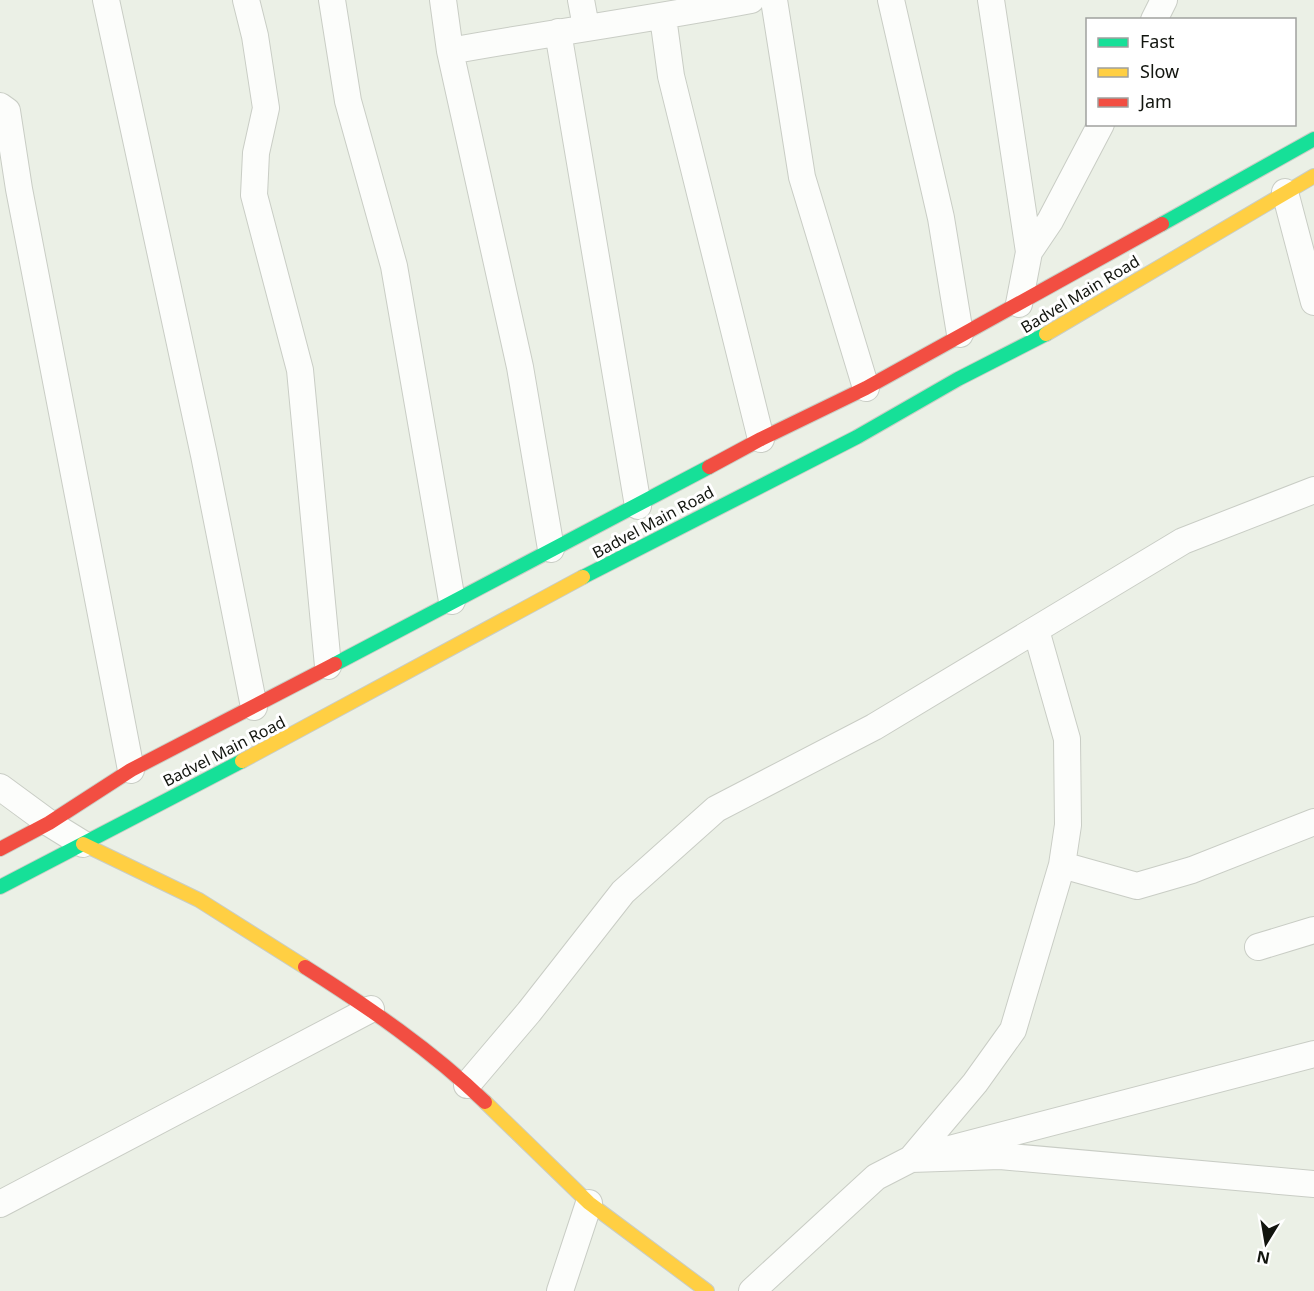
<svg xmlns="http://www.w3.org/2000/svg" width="1314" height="1291" font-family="'Noto Sans',sans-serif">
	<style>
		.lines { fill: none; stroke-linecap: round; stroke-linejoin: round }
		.street-casing { stroke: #c9cdc5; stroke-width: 28 }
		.fast-casing { stroke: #c9cdc5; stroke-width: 16 }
		.slow-casing { stroke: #c9cdc5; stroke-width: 16 }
		.jam-casing { stroke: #c9cdc5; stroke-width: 16 }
		.street { stroke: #fcfdfb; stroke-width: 26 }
		.fast { stroke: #16e098; stroke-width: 14 }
		.slow { stroke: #ffcf43; stroke-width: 14 }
		.jam { stroke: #f24e42; stroke-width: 14 }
		.labels { text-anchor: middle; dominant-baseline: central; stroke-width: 6; stroke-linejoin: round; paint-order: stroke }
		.street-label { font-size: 16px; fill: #12150f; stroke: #fff }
	</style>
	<rect width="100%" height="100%" fill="#ebf0e6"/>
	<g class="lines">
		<g class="street-casing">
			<path id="street" d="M106 0 204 455 254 707
				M246 0 255 36 266 108 256 153 254 195 300 370 328 666
				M332 0 348 101 394 266 452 601
				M443 0 450 51 520 367 551 549
				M581 0 586 27
				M774 0 802 177 866 388
				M891 0 941 218 960 334
				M991 0 1029 252
				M663 17 671 76 761 439
				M1154 20 1164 0
				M558 32 638 506
				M450 51C550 33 651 19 751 0
				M0 106 7 111 19 189 131 770
				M1285 192 1314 302
				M1019 304 1029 252 1050 221 1101 124
				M1036 630 1067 739 1068 825 1062 865 1013 1030 975 1083 911 1159 1314 1054
				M0 787 49 823 83 844
				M1062 865 1137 886 1192 870 1314 822
				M1258 947 1314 930
				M467 1085 529 1012 623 892 716 809 874 727 1183 541 1314 490
				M0 1204 371 1009
				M560 1291 589 1203
				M752 1291 876 1177 911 1159 1000 1156 1314 1184"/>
		</g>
		<g class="fast-casing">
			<path id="fast" d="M1162 224 1314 139
				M583 577 857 437 958 379 1046 334
				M335 664 709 467
				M0 887 242 761"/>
		</g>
		<g class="slow-casing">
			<path id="slow" d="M1046 334 1314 176
				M242 761 583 577
				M83 844 199 900 305 967
				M485 1102 589 1203 707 1291"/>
		</g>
		<g class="jam-casing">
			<path id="jam" d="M709 467 761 439 866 388 1162 224
				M0 849 49 823 131 770 335 664
				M305 967C368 1007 431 1050 485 1102"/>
		</g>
		<use href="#street" class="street"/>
		<use href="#fast" class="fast"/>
		<use href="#slow" class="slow"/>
		<use href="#jam" class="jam"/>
	</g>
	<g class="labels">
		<g class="street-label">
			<text transform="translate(1080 294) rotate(-31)">Badvel Main Road</text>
			<text transform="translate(653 522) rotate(-28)">Badvel Main Road</text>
			<text transform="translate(224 751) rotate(-27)">Badvel Main Road</text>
		</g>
	</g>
	<rect x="1086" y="18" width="210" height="108" fill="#ffffff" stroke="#a0a19f" stroke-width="1.5"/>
	<rect x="1098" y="38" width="30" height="9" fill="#16e098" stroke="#a0a19f" stroke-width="1.5"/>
	<text x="1140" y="48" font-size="18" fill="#12150f">Fast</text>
	<rect x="1098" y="68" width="30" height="9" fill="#ffcf43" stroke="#a0a19f" stroke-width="1.5"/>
	<text x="1140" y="78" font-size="18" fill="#12150f">Slow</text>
	<rect x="1098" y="98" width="30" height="9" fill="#f24e42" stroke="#a0a19f" stroke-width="1.5"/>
	<text x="1140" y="108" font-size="18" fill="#12150f">Jam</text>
	<g transform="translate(1266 1243) rotate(191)" stroke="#ffffff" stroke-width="4.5" paint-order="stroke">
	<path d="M0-4.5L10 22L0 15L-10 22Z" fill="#12150f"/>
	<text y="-9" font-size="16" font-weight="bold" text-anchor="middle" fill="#12150f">N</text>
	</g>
</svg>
